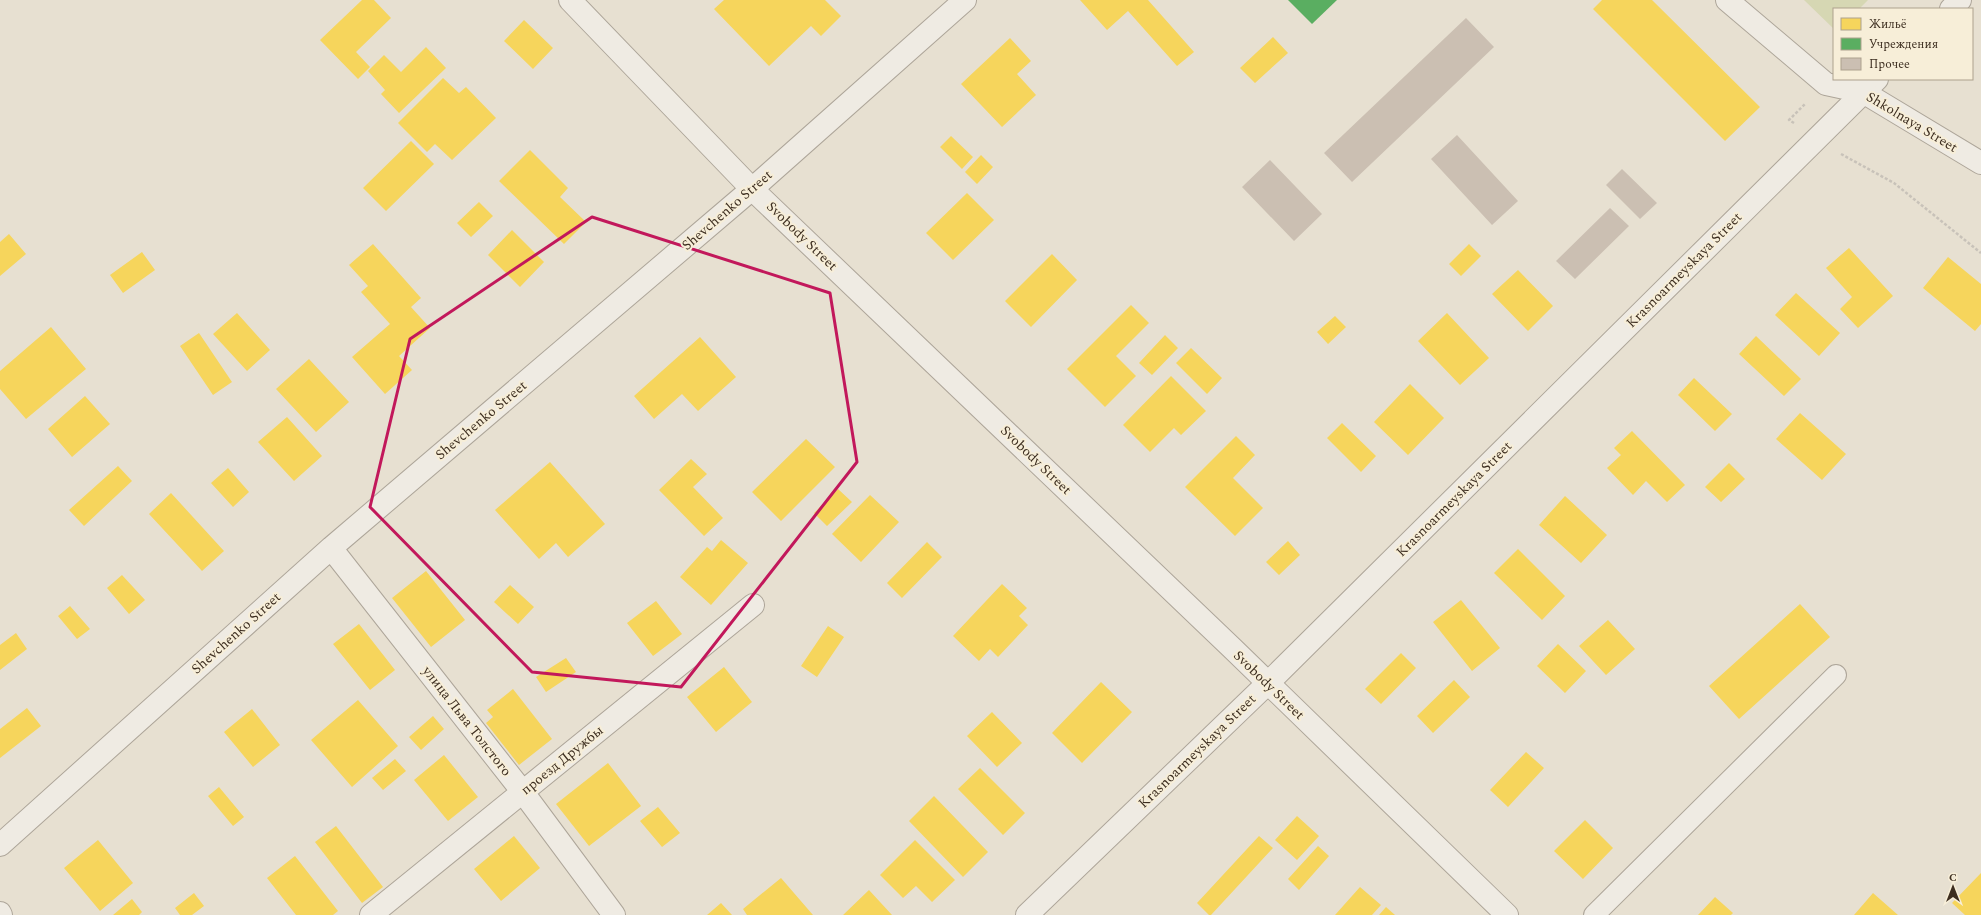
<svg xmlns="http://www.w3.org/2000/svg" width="1981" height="915" font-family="Spectral,serif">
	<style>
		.green { fill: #d6d7b3 }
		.homes { fill: #f6d55c }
		.public { fill: #5aae61 }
		.building { fill: #cbbfb2 }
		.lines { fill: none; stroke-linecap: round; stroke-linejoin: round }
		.service-casing { stroke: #ada599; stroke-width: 22 }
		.minor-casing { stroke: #ada599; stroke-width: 24 }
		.tertiary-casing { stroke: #ada599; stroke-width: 24 }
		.path { stroke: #c8c2b9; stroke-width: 2.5; stroke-dasharray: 3 2; stroke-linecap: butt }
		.service { stroke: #efebe3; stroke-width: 20 }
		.minor { stroke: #efebe3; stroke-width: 22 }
		.tertiary { stroke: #efebe3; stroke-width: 22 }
		.marked { fill: none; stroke: #c2185b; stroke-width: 3; stroke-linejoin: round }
		.labels { text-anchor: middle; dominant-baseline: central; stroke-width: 4; stroke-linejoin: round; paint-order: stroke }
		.street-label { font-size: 14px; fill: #3d2e20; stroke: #f7eed8 }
	</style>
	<rect width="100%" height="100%" fill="#e7e0d1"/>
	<path class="green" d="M1804 0H1868L1859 9H1834V29Z"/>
	<path class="homes" d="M362 0H374L391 18 356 52 370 67 358 79 320 40Z
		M724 0H825L841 16 821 36 811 26 769 66 714 9Z
		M1080 0H1148L1194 52 1177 66 1128 11 1107 30Z
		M1602 0H1652L1760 107 1725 141 1593 9Z
		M524 20 553 48 533 69 504 41Z
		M1273 37 1288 53 1255 83 1240 68Z
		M1010 38 1031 61 1017 74 1036 95 1002 127 961 84Z
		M426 47 446 68 399 113 381 94 385 90 368 71 384 55 401 72Z
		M443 78 459 93 466 87 496 118 452 160 435 144 427 152 398 123Z
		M951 136 973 157 962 169 940 147Z
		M411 141 434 164 386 211 363 188Z
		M530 150 568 188 560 197 586 222 564 244 499 181Z
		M981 155 993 167 977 184 965 172Z
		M967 193 994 220 953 260 926 233Z
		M479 202 493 216 471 237 457 223Z
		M512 230 544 262 520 287 488 255Z
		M9 234 26 254 0 276V242Z
		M373 244 421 298 411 307 430 328 399 356 412 370 385 394 352 357 390 324 361 292 368 286 349 265Z
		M1469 244 1481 256 1461 276 1449 264Z
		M1849 248 1893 296 1858 328 1840 309 1852 297 1826 268Z
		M142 252 155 270 123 293 110 275Z
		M1052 254 1077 280 1031 327 1005 301Z
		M1948 257 1981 284V324L1975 331 1923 288Z
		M1518 270 1553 306 1528 331 1492 294Z
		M1796 293 1840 333 1819 356 1775 315Z
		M1131 305 1149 323 1116 356 1136 376 1105 407 1067 369Z
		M237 313 270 350 247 371 213 334Z
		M1447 313 1489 358 1460 385 1418 341Z
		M1335 316 1346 327 1328 344 1317 332Z
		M51 327 86 369 26 419 0 389V371Z
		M199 333 232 382 213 395 180 346Z
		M1165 335 1178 348 1152 375 1139 363Z
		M1756 336 1801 379 1784 396 1739 354Z
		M700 337 736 377 698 411 682 394 654 419 634 396Z
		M1191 348 1222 378 1207 394 1176 363Z
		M309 359 349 402 316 432 276 389Z
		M1171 376 1206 411 1181 435 1174 428 1150 452 1123 425Z
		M1694 378 1732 414 1715 431 1678 395Z
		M1410 384 1444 418 1408 455 1374 422Z
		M85 396 110 424 72 457 48 429Z
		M1800 413 1846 454 1822 480 1776 439Z
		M287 417 322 456 294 481 258 442Z
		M1342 423 1376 456 1361 472 1327 438Z
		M1632 431 1685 485 1667 502 1646 481 1633 495 1607 468 1621 455 1614 448Z
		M1236 436 1255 455 1233 478 1263 508 1235 536 1185 487Z
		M806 439 835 467 781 521 752 492Z
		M691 459 707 474 693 487 723 518 704 536 659 490Z
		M550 462 605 524 568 557 556 543 539 559 495 510Z
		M1729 463 1745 479 1721 502 1705 487Z
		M118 466 132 481 84 526 69 510Z
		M228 468 249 492 233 507 211 483Z
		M838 489 852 502 827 526 814 513Z
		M171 493 224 551 202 571 149 514Z
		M870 495 899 522 861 562 832 534Z
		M1565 496 1607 535 1581 563 1539 525Z
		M721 540 748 563 711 605 680 577 707 547 712 551Z
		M1288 541 1300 555 1279 575 1266 562Z
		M927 542 942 557 902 598 887 583Z
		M1518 549 1565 596 1542 620 1494 573Z
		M426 571 465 620 431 647 392 598Z
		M122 575 145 600 129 614 107 588Z
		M1002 584 1027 608 1019 616 1028 625 998 657 990 649 979 661 953 636Z
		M510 585 534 607 518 624 494 602Z
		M1461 600 1500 648 1472 671 1433 622Z
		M656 601 682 634 653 656 627 623Z
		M1800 604 1830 637 1739 719 1709 686Z
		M70 606 90 629 77 639 58 616Z
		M1608 620 1635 649 1606 675 1579 646Z
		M359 624 395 670 370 690 333 644Z
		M828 626 844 637 817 677 801 666Z
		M16 633 27 649 0 670V645Z
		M1558 644 1586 671 1565 693 1537 666Z
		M1401 653 1416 668 1381 704 1365 689Z
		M566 658 576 672 546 692 536 677Z
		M724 667 752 702 716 732 687 697Z
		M1454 680 1470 697 1433 733 1417 716Z
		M1101 682 1132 712 1082 763 1052 733Z
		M513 689 552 739 519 765 486 723 493 717 487 710Z
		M358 700 398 746 352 787 311 740Z
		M27 708 41 726 0 758V729Z
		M252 709 280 745 253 767 224 732Z
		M992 712 1022 743 997 767 967 736Z
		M433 716 444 729 421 750 409 737Z
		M1526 752 1544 768 1508 807 1490 790Z
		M444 755 478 797 448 821 414 780Z
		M395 759 406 771 383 790 372 778Z
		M608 763 641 806 589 846 556 804Z
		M980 768 1025 813 1003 835 958 789Z
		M219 787 244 817 233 826 208 796Z
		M934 796 988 852 963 877 909 821Z
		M658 807 680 833 662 847 640 821Z
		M1297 816 1319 836 1297 860 1275 840Z
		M1585 820 1613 848 1583 879 1554 851Z
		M336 826 383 887 362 903 315 842Z
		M514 836 540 868 501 901 474 869Z
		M1259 836 1273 848 1211 915H1209L1197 903Z
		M98 840 133 883 100 911 64 868Z
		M915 840 955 880 932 902 916 886 903 898 880 875Z
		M1318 846 1329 856 1299 890 1288 879Z
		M295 856 338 911 333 915H296L267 878Z
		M1981 873V915H1965L1952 903Z
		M781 878 813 915H747L743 909Z
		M1360 887 1381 905 1372 915H1335Z
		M869 890 892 915H843Z
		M194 893 204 906 192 915H180L175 908Z
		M1873 893 1898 915H1854Z
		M1715 897 1733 913 1731 915H1698Z
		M132 899 142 912 139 915H113Z
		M721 903 732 915H707Z
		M1386 907 1395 915H1379Z"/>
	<path class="public" d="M1288 0H1337L1312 24Z"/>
	<path class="building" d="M1466 18 1494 47 1352 182 1324 153Z
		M1457 135 1518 201 1492 225 1431 159Z
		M1270 160 1322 214 1294 241 1242 187Z
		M1622 169 1657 203 1640 219 1606 185Z
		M1610 208 1629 226 1575 279 1556 261Z"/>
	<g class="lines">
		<g class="service-casing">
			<path id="service" d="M1594 915 1836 675"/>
		</g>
		<g class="minor-casing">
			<path id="minor" d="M1951 9 1960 0
				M331 548 522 791 614 915
				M0 845 331 548 752 189 965 0
				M371 915 753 605
				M1027 915 1268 683 1877 79"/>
		</g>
		<g class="tertiary-casing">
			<path id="tertiary" d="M570 0 752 189 1232 648 1507 915
				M1727 0 1826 84 1863 92 1981 163
				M0 913 1 915"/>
		</g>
		<path class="path" d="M1794 123 1789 120 1806 103
			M1841 154 1894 183 1981 253"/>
		<use href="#service" class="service"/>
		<use href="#minor" class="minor"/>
		<use href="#tertiary" class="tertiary"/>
	</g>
	<path class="marked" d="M592 217 830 293 857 462 681 687 532 672 370 507 410 339Z"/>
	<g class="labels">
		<g class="street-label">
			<text transform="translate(1912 122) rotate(31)">Shkolnaya Street</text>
			<text transform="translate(727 210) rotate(-41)">Shevchenko Street</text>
			<text transform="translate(802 236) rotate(44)">Svobody Street</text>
			<text transform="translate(1684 270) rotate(-45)">Krasnoarmeyskaya Street</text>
			<text transform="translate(481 420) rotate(-40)">Shevchenko Street</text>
			<text transform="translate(1036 460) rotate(44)">Svobody Street</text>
			<text transform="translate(1454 499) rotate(-45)">Krasnoarmeyskaya Street</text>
			<text transform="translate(236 633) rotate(-42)">Shevchenko Street</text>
			<text transform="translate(1269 685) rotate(44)">Svobody Street</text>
			<text transform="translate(467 721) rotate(52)">улица Льва Толстого</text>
			<text transform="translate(1197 751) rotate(-44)">Krasnoarmeyskaya Street</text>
			<text transform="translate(562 760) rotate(-39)">проезд Дружбы</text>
		</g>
	</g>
	<rect x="1833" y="8" width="140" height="72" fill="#f7eed8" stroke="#ada18e"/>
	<rect x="1841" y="18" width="20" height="12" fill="#f6d55c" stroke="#ada18e"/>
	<text x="1869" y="28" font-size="12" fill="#3d2e20">Жильё</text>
	<rect x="1841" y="38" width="20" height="12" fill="#5aae61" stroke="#ada18e"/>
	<text x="1869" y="48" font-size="12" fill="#3d2e20">Учреждения</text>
	<rect x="1841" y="58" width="20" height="12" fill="#cbbfb2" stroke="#ada18e"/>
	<text x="1869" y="68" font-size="12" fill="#3d2e20">Прочее</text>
	<g transform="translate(1953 887)" stroke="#f7eed8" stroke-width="3" paint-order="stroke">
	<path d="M0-3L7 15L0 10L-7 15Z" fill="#3d2e20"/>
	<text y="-6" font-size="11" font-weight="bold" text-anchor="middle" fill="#3d2e20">С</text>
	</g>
</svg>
